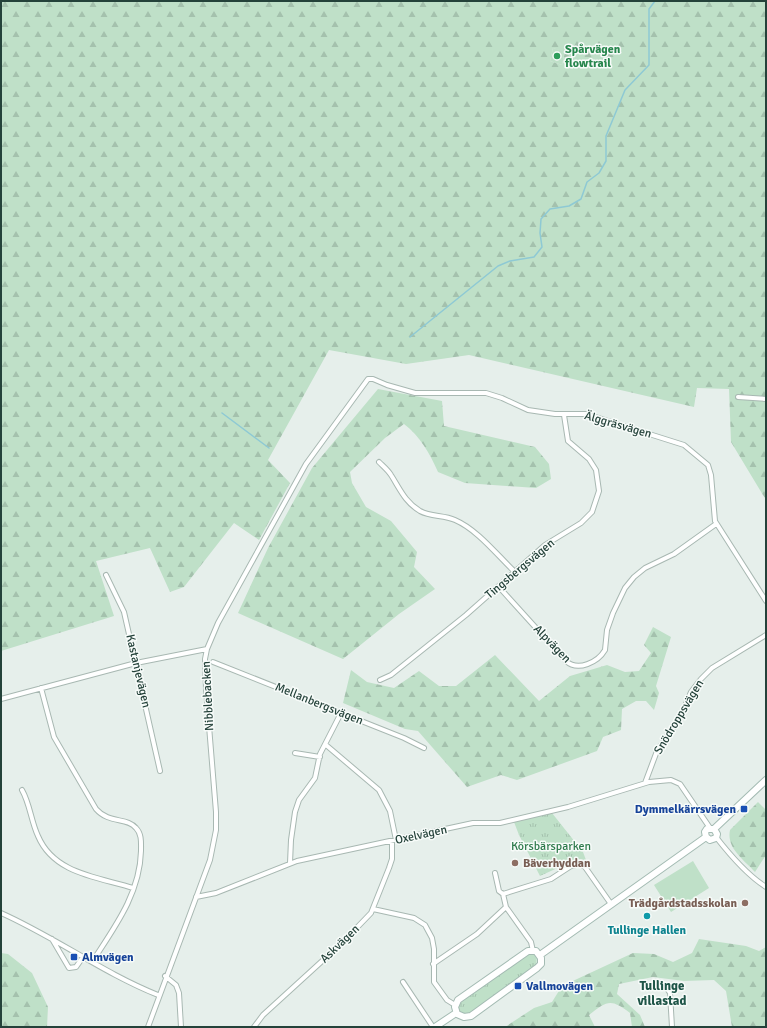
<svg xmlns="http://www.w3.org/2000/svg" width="767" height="1028" font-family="Signika,sans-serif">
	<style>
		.grass { fill: #bfe0c8 }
		.forest { fill: url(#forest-firs); fill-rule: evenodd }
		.park { fill: url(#park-tufts) }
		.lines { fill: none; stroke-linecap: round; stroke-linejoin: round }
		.stream { stroke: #8ec9d4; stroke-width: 1.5 }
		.street-casing { stroke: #a8b8b2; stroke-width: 6 }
		.secondary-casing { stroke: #a4bbb3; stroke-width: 8 }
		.street { stroke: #fff; stroke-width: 4 }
		.secondary { stroke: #fff; stroke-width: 6 }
		.leisure-dot { fill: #2e9e5b; stroke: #f7fbf9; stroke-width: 1.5 }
		.transit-dot { fill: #1a4fb4; stroke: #f7fbf9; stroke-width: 1.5 }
		.education-dot { fill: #8d6e63; stroke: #f7fbf9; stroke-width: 1.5 }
		.culture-dot { fill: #0f9aa8; stroke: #f7fbf9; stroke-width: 1.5 }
		.labels { text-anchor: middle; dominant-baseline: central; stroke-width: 3; stroke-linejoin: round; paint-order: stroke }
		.leisure-label { font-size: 12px; font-weight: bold; fill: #27864d; stroke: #f7fbf9; text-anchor: start }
		.street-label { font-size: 12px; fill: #24423a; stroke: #f7fbf9 }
		.transit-label { font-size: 12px; font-weight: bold; fill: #164399; stroke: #f7fbf9; text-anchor: start }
		.park-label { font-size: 12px; fill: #2d7a4b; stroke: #f7fbf9 }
		.education-label { font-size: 12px; font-weight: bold; fill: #785e54; stroke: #f7fbf9; text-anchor: start }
		.culture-label { font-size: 12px; font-weight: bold; fill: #0d838f; stroke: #f7fbf9 }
		.neighbourhood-label { font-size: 13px; font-weight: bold; fill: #1f5548; stroke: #f7fbf9 }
	</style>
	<defs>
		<pattern id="forest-firs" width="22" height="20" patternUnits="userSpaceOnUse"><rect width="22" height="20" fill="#bfe0c8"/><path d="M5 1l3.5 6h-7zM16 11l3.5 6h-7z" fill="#a4c1ad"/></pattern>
		<pattern id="park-tufts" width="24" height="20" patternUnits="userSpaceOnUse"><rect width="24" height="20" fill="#bfe0c8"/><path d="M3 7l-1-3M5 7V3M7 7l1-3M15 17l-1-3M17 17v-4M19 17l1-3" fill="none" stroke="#a4c1ad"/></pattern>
	</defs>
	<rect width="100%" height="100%" fill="#e6efeb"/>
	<path class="grass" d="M553 48 565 51 562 65 550 61Z
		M693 861 709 888 671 912 654 885Z"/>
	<path class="forest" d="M1 1H766V500L731 442 729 389 697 388 694 407 469 355 406 364 329 350 268 460 290 483 259 540 234 523 184 587 170 592 150 548 96 561 114 616 1 651ZM553 48 565 52 562 65 550 61Z
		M378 389 442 401 444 426 535 447 549 464 551 479 536 488 465 483 438 472C430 454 420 436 404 424L385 438 350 472 352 483 366 507 391 521 417 552 414 567 435 589 399 614 343 659 238 613 268 548 312 468Z
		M653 627 671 637 656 686 659 693 654 710 646 701H636L622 709 621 730 603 737 597 751 517 780 501 775 467 787 418 731 405 729 343 703 351 670 367 682 394 688 419 671 439 686H456L495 655 539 701 570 676 607 665 625 672 639 671 651 653 644 645Z
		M758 802 766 810V855L755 872C744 860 726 848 730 830Z
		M699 939 746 946 759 951 766 947V1027H732L726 991 714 980 684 981 653 977 619 984 617 994 640 1015 645 1027H632L630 1013C611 999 608 1000 589 1015L595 1027H505L534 1008 552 1002 562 986 633 953 654 954 673 962 692 953Z
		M1 953 8 954 32 973 48 1007 47 1027H1Z"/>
	<path class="park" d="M552 813 583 852 586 860 577 859 540 876 519 835 514 822Z
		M527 954H534L537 957 536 966 470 1013 464 1014 459 1012 458 1007 462 1000Z"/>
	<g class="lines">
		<path class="stream" d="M410 337 498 266 510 261 534 257 542 247 540 233 541 219 550 209 569 206 581 199 587 182 599 173 606 161V136L625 90 649 65V9L655 1
			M222 413 269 448"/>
		<g class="street-casing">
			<path id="street" d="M738 397 766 399
				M379 462C383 466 388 470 391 475 400 489 405 502 420 511 431 517 443 515 455 520 478 530 497 555 515 572
				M106 575 124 612 160 771
				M499 587 566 661C578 672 598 662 605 650L607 630 613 613 625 588 634 577 645 568 674 554 716 524
				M213 662 404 738 424 748
				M380 680 391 675 466 615 545 545 581 523 592 512 599 491 596 470 589 459 568 441 564 415
				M41 688 54 737 96 809C109 824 127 817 136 828 142 834 141 843 141 851 140 894 114 928 92 962
				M1 699 136 663 207 649
				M326 745 379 790 390 811 396 840
				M295 753 320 757
				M645 783 657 751 680 718 691 692 701 679 712 668 766 635
				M22 790C30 804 31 821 38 836 54 874 98 877 133 888
				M716 837C730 855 747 875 766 887
				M290 863 291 840 295 812 299 800 315 778 320 754 341 713
				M495 873 499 891 503 894 506 907 531 942 533 951
				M503 894 551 879 571 866 580 864 585 867 611 904
				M196 897 216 893 297 861 473 823H500L568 807 649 782 671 780 680 784 710 828
				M373 909 414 918 425 925 432 938 434 949V982L447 1000 455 1005
				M1 913C55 937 103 973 158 995
				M52 939 69 968 76 967 83 957
				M433 964 477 934 506 907
				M165 976 176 985 179 993 181 1027
				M403 982 433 1027
				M668 990 670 993 672 1027
				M148 1027 210 860 216 830V812L206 689 205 659 207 649 218 623 306 464 368 379H373L387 385 415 393H486L502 398 528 410 555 414H586L684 445 708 465 711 475 715 521 766 601
				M254 1027 263 1015 343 942 371 913 389 868 392 859V841"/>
		</g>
		<g class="secondary-casing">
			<path id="secondary" d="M714 829 766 780
				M706 837 710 840 716 838 717 834 714 829
				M706 837 705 832 707 829H714
				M528 951H536L541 958V964L537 968 471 1016 464 1017 457 1014 455 1007 458 1000Z
				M540 955 706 837
				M435 1027 456 1013"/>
		</g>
		<use href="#street" class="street"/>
		<use href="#secondary" class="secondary"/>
	</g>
	<circle class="leisure-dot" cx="557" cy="56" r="4"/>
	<g class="transit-dot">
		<rect x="740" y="805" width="8" height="8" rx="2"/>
		<rect x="70" y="953" width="8" height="8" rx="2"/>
		<rect x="514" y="982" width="8" height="8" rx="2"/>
	</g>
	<g class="education-dot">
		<circle cx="515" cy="863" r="4"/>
		<circle cx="745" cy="903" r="4"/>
	</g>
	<circle class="culture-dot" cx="647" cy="916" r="4"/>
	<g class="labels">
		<g class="leisure-label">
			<text x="565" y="49">Spårvägen<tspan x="565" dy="14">flowtrail</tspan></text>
		</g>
		<g class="street-label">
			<text transform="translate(618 425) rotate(16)">Älggräsvägen</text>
			<text transform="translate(520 569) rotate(-40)">Tingsbergsvägen</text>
			<text transform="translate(552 644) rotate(46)">Alpvägen</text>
			<text transform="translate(138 671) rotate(77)">Kastanjevägen</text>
			<text transform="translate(208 696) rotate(-93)">Nibblebacken</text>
			<text transform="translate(319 704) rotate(22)">Mellanbergsvägen</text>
			<text transform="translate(679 717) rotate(-59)">Snödroppsvägen</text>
			<text transform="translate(421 835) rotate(-12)">Oxelvägen</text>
			<text transform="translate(340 944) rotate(-44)">Askvägen</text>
		</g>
		<g class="transit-label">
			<text x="736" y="809" text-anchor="end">Dymmelkärrsvägen</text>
			<text x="82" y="957">Almvägen</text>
			<text x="526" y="986">Vallmovägen</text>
		</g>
		<g class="park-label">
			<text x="551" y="846">Körsbärsparken</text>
		</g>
		<g class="education-label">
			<text x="523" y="863">Bäverhyddan</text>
			<text x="737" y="903" text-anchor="end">Trädgårdstadsskolan</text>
		</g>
		<g class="culture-label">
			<text x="647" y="930">Tullinge Hallen</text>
		</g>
		<g class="neighbourhood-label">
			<text x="662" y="986">Tullinge<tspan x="662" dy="15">villastad</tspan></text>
		</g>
	</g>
	<rect width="767" height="1028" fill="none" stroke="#24423a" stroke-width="4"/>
</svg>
